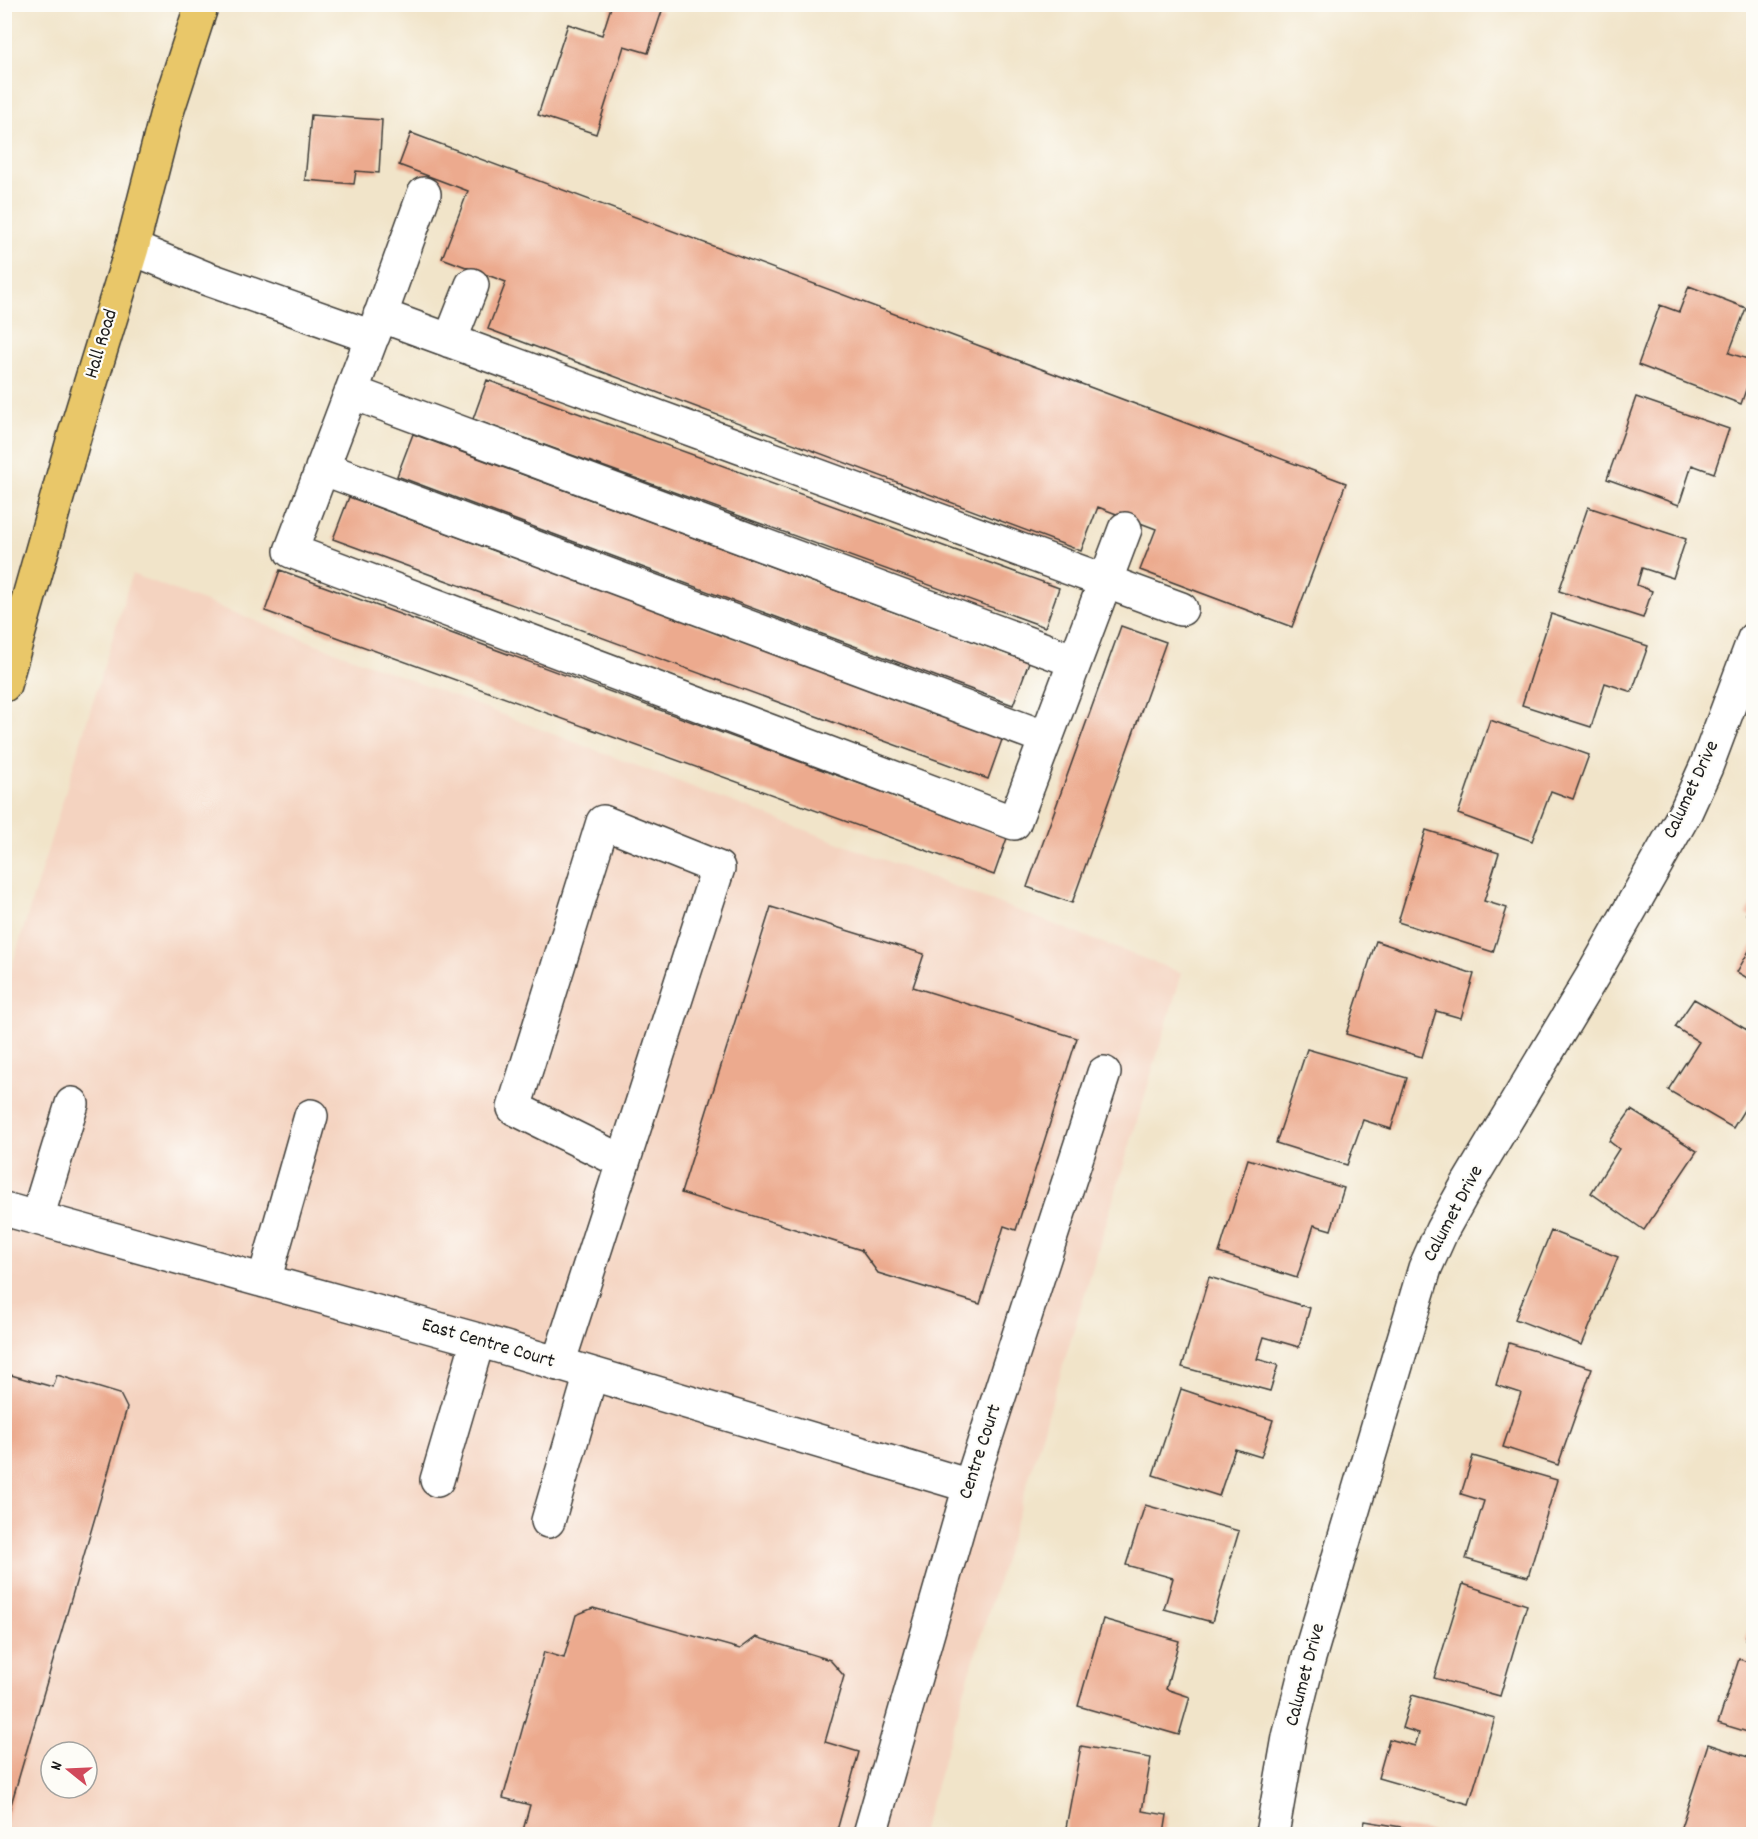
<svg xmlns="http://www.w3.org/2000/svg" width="1758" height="1839" font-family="Dekko,sans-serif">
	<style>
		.built { fill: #f4d3c0; fill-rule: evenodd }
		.building { fill: #ecaa8e }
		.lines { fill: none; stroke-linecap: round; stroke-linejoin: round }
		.minor-casing { stroke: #3c3a36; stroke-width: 36 }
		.highway-casing { stroke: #3c3a36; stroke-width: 36 }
		.minor { stroke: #fff; stroke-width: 33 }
		.highway { stroke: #e9c769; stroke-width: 33 }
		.labels { text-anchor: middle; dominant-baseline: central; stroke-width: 4.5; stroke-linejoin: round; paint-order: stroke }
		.street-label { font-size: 20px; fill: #1c1c1c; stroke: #fdfcf7 }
	</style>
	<rect width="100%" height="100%" fill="#fdfcf7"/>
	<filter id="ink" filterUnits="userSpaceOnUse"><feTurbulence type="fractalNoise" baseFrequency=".0167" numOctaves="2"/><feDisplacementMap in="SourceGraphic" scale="12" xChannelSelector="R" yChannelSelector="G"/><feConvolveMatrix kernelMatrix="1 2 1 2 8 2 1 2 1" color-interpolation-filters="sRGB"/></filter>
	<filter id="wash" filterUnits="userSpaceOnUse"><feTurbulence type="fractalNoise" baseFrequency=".008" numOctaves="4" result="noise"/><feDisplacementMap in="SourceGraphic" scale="24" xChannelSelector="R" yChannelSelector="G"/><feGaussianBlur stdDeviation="1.35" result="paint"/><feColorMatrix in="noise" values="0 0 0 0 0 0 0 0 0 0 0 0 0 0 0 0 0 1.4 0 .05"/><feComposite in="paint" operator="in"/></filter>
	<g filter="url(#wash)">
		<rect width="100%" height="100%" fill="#f1e4c9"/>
		<path class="built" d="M132 574 1182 973 921 1834H5V989ZM51 1752H87V1788H51Z"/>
		<g id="blocks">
			<path class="building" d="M612 4H642L662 11 648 53 624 46 596 134 538 115 568 24 602 35Z
				M311 115 382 120 379 173 356 171 354 184 305 180Z
				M411 133 1346 483 1292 627 1140 570 1156 529 1098 507 1081 551 488 329 506 282 442 258 468 191 399 165Z
				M1689 286 1746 308 1729 353 1754 361V367L1741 404 1638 365 1660 305 1679 312Z
				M487 380 1059 588 1045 627 473 419Z
				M1636 397 1729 429 1714 473 1692 465 1679 505 1607 479Z
				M413 434 1029 662 1013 705 397 476Z
				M349 497 1003 737 988 779 333 539Z
				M1588 507 1686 539 1673 578 1642 568 1637 585 1652 591 1643 618 1559 591Z
				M280 570 1007 838 994 875 265 611Z
				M1551 614 1648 646 1632 692 1605 683 1591 727 1522 705Z
				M1121 626 1166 642 1072 903 1027 887Z
				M1490 720 1589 755 1573 799 1551 791 1532 841 1458 814Z
				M1426 830 1499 853 1484 901 1507 908 1493 952 1398 922Z
				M1754 900V918L1746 914Z
				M771 907 924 954 913 987 1077 1038 1016 1230 1004 1226 980 1304 878 1273 861 1250 681 1193Z
				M1376 941 1474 974 1461 1018 1436 1011 1422 1057 1346 1034Z
				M1754 942V982L1737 972Z
				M1694 999 1754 1034V1094L1733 1128 1668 1090 1699 1042 1675 1027Z
				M1307 1049 1407 1078 1391 1129 1363 1120 1347 1165 1276 1143Z
				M1631 1110 1697 1151 1644 1230 1591 1193 1619 1149 1609 1141Z
				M1248 1159 1344 1188 1331 1230 1314 1225 1297 1278 1219 1253Z
				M1551 1231 1618 1257 1582 1345 1515 1319Z
				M1209 1277 1310 1308 1299 1347 1264 1337 1257 1359 1278 1365 1270 1391 1182 1367Z
				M1509 1343 1592 1368 1558 1465 1503 1447 1521 1393 1496 1385Z
				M4 1373 53 1387 57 1375 120 1394 127 1408 5 1825Z
				M1181 1389 1273 1420 1261 1457 1235 1449 1219 1496 1153 1475Z
				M1473 1456 1557 1480 1528 1577 1466 1559 1484 1501 1461 1494Z
				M1145 1505 1239 1531 1212 1622 1164 1609 1173 1578 1126 1565Z
				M1463 1584 1527 1605 1500 1696 1434 1678Z
				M593 1608 740 1649 756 1637 830 1660 844 1676 825 1742 859 1752 836 1834H522L530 1805 503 1798 544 1652 564 1658 576 1615Z
				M1753 1616 1754 1617V1643L1745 1640Z
				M1103 1619 1179 1641 1166 1689 1190 1697 1179 1735 1078 1706Z
				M1739 1659 1754 1664V1734L1718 1723Z
				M1412 1695 1495 1718 1469 1804 1378 1778 1389 1739 1415 1746 1419 1733 1402 1728Z
				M1708 1744 1754 1759V1825L1751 1834H1685L1679 1833Z
				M1081 1746 1151 1758 1142 1811 1167 1815 1164 1834H1074L1065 1833Z
				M1365 1821 1437 1833V1834H1362Z"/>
		</g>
	</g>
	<g filter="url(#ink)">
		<use href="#blocks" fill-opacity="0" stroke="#3c3a36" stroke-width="1.5"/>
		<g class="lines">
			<g class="minor-casing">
				<path id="minor" d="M132 248 205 278 372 337 291 551 1014 823 1125 529
					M380 315 1181 609
					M373 336 424 194
					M450 341 472 285
					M351 392 1075 661
					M322 468 1046 738
					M4 1209 478 1340 970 1486
					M37 1218 72 1104
					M264 1281 311 1116
					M558 1364 718 868 603 822 514 1108 623 1162
					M437 1480 478 1340
					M548 1521 591 1374
					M870 1834 970 1486 1104 1073
					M1272 1834 1289 1737 1308 1661 1425 1268 1442 1230 1466 1187 1593 975 1686 811 1706 767 1754 639"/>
			</g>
			<g class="highway-casing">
				<path id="highway" d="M4 685 75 434 132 248 167 112 202 4"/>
			</g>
			<use href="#minor" class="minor"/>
			<use href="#highway" class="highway"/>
		</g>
	</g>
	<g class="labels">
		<g class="street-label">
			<text transform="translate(102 344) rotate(-73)">Hall Road</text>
			<text transform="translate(1692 790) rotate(-65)">Calumet Drive</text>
			<text transform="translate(1454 1214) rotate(-62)">Calumet Drive</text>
			<text transform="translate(488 1344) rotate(16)">East Centre Court</text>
			<text transform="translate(981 1452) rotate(-72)">Centre Court</text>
			<text transform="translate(1306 1675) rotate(-75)">Calumet Drive</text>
		</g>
	</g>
	<rect width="1758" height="1839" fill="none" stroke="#fdfcf7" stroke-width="24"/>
	<g transform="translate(69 1770) rotate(288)"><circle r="28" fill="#fdfcf7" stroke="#a3a29f" stroke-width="1.5"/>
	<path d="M0-4.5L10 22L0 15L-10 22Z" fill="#d1495b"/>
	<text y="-9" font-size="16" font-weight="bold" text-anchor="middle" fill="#1c1c1c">N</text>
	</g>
</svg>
